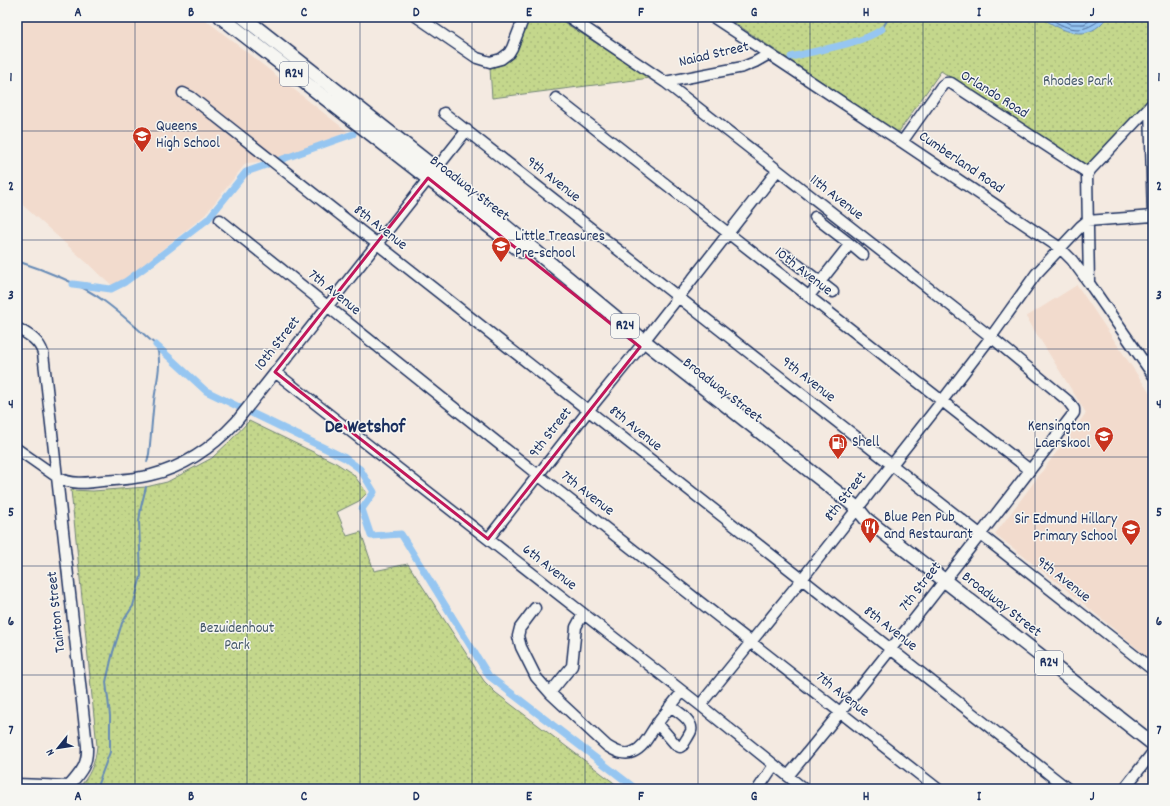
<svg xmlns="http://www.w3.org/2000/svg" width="1170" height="806" font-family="Dekko,sans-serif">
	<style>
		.built { fill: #f2dbcd }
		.park { fill: url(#park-dots); stroke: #708375 }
		.water { fill: url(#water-ripples); stroke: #658ab6 }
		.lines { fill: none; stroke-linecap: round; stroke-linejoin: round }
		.shore { stroke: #4c6b99; stroke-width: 1 }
		.stream { stroke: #658ab6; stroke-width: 2 }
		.canal { stroke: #96c6f1; stroke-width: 7 }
		.minor-casing { stroke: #1b2f5e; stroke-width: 13 }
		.major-casing { stroke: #1b2f5e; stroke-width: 16 }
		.minor { stroke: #f6f6f2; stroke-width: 10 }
		.major { stroke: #f6f6f2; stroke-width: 13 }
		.marked { fill: none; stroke: #c2185b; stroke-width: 3; stroke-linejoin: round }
		.grid { fill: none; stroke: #1b2f5e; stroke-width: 1; stroke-opacity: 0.55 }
		.labels { text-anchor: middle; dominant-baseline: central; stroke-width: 3; stroke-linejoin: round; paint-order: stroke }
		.shield { fill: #f6f6f2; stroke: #5d6b8a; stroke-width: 1 }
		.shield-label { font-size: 14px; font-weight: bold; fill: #1b2f5e }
		.street-label { font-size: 15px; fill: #1b2f5e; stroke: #f6f6f2 }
		.park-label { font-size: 15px; fill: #45596a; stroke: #f6f6f2 }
		.poi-label { font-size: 15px; fill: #1b2f5e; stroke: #f6f6f2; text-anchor: start }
		.district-label { font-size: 19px; font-weight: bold; fill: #1b2f5e; stroke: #f6f6f2 }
		.neatline { fill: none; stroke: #1b2f5e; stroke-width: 1.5 }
		.grid-label { font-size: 13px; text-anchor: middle; font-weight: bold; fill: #1b2f5e }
	</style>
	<defs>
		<pattern id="park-dots" width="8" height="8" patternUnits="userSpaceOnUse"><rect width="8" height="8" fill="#c4d78c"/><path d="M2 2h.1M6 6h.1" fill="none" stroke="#a8b97b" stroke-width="1.8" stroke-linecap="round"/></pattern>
		<pattern id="water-ripples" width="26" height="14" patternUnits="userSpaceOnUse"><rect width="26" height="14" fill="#96c6f1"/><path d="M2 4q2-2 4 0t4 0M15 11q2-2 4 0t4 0" fill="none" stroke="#81aad1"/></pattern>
	</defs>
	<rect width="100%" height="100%" fill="#f4eae1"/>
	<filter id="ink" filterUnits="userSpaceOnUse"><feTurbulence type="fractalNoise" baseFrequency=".025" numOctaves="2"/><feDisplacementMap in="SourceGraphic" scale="8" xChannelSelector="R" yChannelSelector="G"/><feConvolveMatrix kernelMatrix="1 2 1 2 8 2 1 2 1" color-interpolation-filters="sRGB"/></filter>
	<g filter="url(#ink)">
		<path class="built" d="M17 17H202L348 132 279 158 269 150 259 162 246 163 205 215 115 288 17 200Z
			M1077 285 1153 398V662L1072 594 995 534 1086 413 1026 317Z"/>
		<path class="park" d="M528 17H556L650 78 492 98 490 68 501 65 514 54Z
			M726 17H1153V95L1088 166 941 71 898 133Z
			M249 421 336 463 353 474 367 493 359 501 337 512 347 536 361 532 374 571 408 564 471 661 484 681 496 693 622 789H78C90 775 95 765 97 746L71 490 93 491 146 487 167 482 212 458 230 441Z"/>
		<path class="water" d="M1041 17H1107C1088 44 1063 32 1041 17Z"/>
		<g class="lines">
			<path class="shore" d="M1048 17C1061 26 1077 34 1092 25 1096 23 1099 21 1102 17
				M1057 17 1071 24H1084L1096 17"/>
			<path class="stream" d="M882 29 889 17
				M17 261C42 269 83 285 104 301 122 314 139 330 156 345 163 363 156 382 154 401 152 419 151 436 149 454L147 462
				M96 789 110 752V716L106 682 113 652 122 623 133 606 141 576 139 522 141 507 146 487"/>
			<path class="canal" d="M791 57C817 50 862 44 882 29
				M280 160 353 134
				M73 284 111 289 125 282 147 266 208 219 246 172 266 165
				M156 345 206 391 345 458 360 469 374 492 362 509 371 536 401 534 489 676 636 789"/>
			<g class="minor-casing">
				<path id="minor" d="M417 17 477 58 490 62 501 59 509 53 512 48 524 17
					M569 17 665 82 991 337 1068 401 1074 409V413C980 535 886 658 788 776
					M713 17 902 142 1060 248 1072 260 1089 283 1153 375
					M665 82 743 67 755 62 769 54
					M183 93 191 97 1068 789
					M556 98 1030 470
					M1150 106 1153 217
					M444 113 1153 670
					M902 142 941 87C944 83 946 82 951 83L1088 173
					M815 217 850 244
					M220 220 538 475 938 789
					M785 255 833 292
					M1089 283 1087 175 1091 169 1153 103
					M809 296 850 244 863 255
					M17 328C29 335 39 340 43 353L57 477C71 485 87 483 102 481 119 480 135 479 151 475 184 467 213 447 236 422L467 130
					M644 341 777 171
					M275 372 700 705 804 789
					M17 449 57 477 87 746C88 765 81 772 69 786
					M488 539 588 411 640 347
					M535 608 520 628 518 636 521 647 536 677 550 693
					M583 614 576 627 572 666 550 693 607 746C615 751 624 756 633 752 645 747 650 733 657 724 665 713 674 702 682 692
					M700 705 802 579 942 401 991 337 1036 274 1081 226 1087 221 1153 216
					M657 723 676 745 680 747 683 745C685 741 689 736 691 731 694 721 677 711 670 706
					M17 784 69 786
					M758 789 774 765
					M1124 789 1153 752"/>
			</g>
			<g class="major-casing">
				<path id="major" d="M221 17 521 251
					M243 17 435 168 644 341 819 478 857 508 866 519 1153 744"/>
			</g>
			<use href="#minor" class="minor"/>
			<use href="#major" class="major"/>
		</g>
	</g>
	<path class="marked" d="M428 178 640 347 488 539 275 372Z"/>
	<path class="grid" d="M135 17V789M247 17V789M360 17V789M472 17V789M585 17V789M698 17V789M810 17V789M923 17V789M1035 17V789M17 131H1153M17 240H1153M17 349H1153M17 457H1153M17 566H1153M17 675H1153"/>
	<defs>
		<g id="school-pin" transform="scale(1)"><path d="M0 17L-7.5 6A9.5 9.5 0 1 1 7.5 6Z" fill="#c8321e" stroke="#f6f6f2"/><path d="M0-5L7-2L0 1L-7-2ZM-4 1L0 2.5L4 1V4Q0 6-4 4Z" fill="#fff"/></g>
		<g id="fuel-pin" transform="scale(1)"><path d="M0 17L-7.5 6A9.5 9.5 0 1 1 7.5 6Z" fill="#c8321e" stroke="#f6f6f2"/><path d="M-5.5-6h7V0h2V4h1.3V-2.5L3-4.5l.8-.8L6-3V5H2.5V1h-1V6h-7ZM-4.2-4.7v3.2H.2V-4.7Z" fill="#fff"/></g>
		<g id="restaurant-pin" transform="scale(1)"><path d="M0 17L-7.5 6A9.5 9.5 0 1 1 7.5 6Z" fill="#c8321e" stroke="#f6f6f2"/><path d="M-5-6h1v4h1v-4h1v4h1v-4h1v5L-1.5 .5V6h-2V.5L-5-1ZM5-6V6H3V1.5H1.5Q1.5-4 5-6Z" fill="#fff"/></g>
	</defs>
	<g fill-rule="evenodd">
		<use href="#school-pin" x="142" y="136"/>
		<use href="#school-pin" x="501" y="246"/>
		<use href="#school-pin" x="1104" y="436"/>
		<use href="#fuel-pin" x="838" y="443"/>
		<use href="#restaurant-pin" x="870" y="527"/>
		<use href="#school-pin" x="1131" y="529"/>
	</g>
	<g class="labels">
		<g class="shield">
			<rect x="280" y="62" width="28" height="24" rx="3"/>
			<rect x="611" y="314" width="28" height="24" rx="3"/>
			<rect x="1035" y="651" width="28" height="24" rx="3"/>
		</g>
		<g class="shield-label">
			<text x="294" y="74">R24</text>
			<text x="625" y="326">R24</text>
			<text x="1049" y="663">R24</text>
		</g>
		<g class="street-label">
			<text transform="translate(714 55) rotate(-13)">Naiad Street</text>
			<text transform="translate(994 95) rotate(32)">Orlando Road</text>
			<text transform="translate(961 163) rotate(34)">Cumberland Road</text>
			<text transform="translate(553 180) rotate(38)">9th Avenue</text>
			<text transform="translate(469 189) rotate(38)">Broadway Street</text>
			<text transform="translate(836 198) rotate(38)">11th Avenue</text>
			<text transform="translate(380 228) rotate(38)">8th Avenue</text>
			<text transform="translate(803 272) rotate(38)">10th Avenue</text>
			<text transform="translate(334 293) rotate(39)">7th Avenue</text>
			<text transform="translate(278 344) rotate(-52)">10th Street</text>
			<text transform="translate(808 380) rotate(38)">9th Avenue</text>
			<text transform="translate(722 391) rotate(38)">Broadway Street</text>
			<text transform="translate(635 429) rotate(39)">8th Avenue</text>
			<text transform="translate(551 433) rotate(-52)">9th Street</text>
			<text transform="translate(587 494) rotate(38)">7th Avenue</text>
			<text transform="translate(846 497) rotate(-52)">8th Street</text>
			<text transform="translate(549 568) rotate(38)">6th Avenue</text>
			<text transform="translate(1063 580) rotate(38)">9th Avenue</text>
			<text transform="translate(921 587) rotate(-52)">7th Street</text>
			<text transform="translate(1001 605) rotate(38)">Broadway Street</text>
			<text transform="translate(57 612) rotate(-96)">Tainton Street</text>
			<text transform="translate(890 629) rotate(38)">8th Avenue</text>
			<text transform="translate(842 695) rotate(38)">7th Avenue</text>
		</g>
		<g class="park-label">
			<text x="1078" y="82">Rhodes Park</text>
			<text x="237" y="629">Bezuidenhout<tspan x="237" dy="17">Park</tspan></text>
		</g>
		<g class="poi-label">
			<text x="156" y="127">Queens<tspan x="156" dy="17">High School</tspan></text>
			<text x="515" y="237">Little Treasures<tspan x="515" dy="17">Pre-school</tspan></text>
			<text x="1090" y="427" text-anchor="end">Kensington<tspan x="1090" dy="17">Laerskool</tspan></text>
			<text x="852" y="443">Shell</text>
			<text x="884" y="518">Blue Pen Pub<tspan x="884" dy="17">and Restaurant</tspan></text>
			<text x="1117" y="520" text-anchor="end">Sir Edmund Hillary<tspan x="1117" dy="17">Primary School</tspan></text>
		</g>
		<g class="district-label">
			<text x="365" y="428">De Wetshof</text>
		</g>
	</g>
	<rect width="1170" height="806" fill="none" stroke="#f6f6f2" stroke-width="44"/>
	<g transform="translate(58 748) rotate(240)" stroke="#f6f6f2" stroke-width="3" paint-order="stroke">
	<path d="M0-3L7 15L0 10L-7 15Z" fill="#1b2f5e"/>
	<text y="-6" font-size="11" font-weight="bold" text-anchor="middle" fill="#1b2f5e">N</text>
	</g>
	<rect x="22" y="22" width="1126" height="762" class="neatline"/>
	<g class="grid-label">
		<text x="78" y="16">A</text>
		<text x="191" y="16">B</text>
		<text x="304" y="16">C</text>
		<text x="416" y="16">D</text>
		<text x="529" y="16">E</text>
		<text x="641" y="16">F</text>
		<text x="754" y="16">G</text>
		<text x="866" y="16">H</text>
		<text x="979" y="16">I</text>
		<text x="1092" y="16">J</text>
		<text x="11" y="81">1</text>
		<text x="1159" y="81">1</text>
		<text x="11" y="190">2</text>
		<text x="1159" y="190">2</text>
		<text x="11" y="299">3</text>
		<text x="1159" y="299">3</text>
		<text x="11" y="408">4</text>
		<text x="1159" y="408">4</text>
		<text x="11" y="516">5</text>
		<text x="1159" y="516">5</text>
		<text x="11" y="625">6</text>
		<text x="1159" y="625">6</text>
		<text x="11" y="734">7</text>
		<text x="1159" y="734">7</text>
		<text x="78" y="800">A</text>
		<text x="191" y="800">B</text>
		<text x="304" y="800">C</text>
		<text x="416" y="800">D</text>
		<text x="529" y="800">E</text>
		<text x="641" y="800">F</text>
		<text x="754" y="800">G</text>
		<text x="866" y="800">H</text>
		<text x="979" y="800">I</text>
		<text x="1092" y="800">J</text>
	</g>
</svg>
